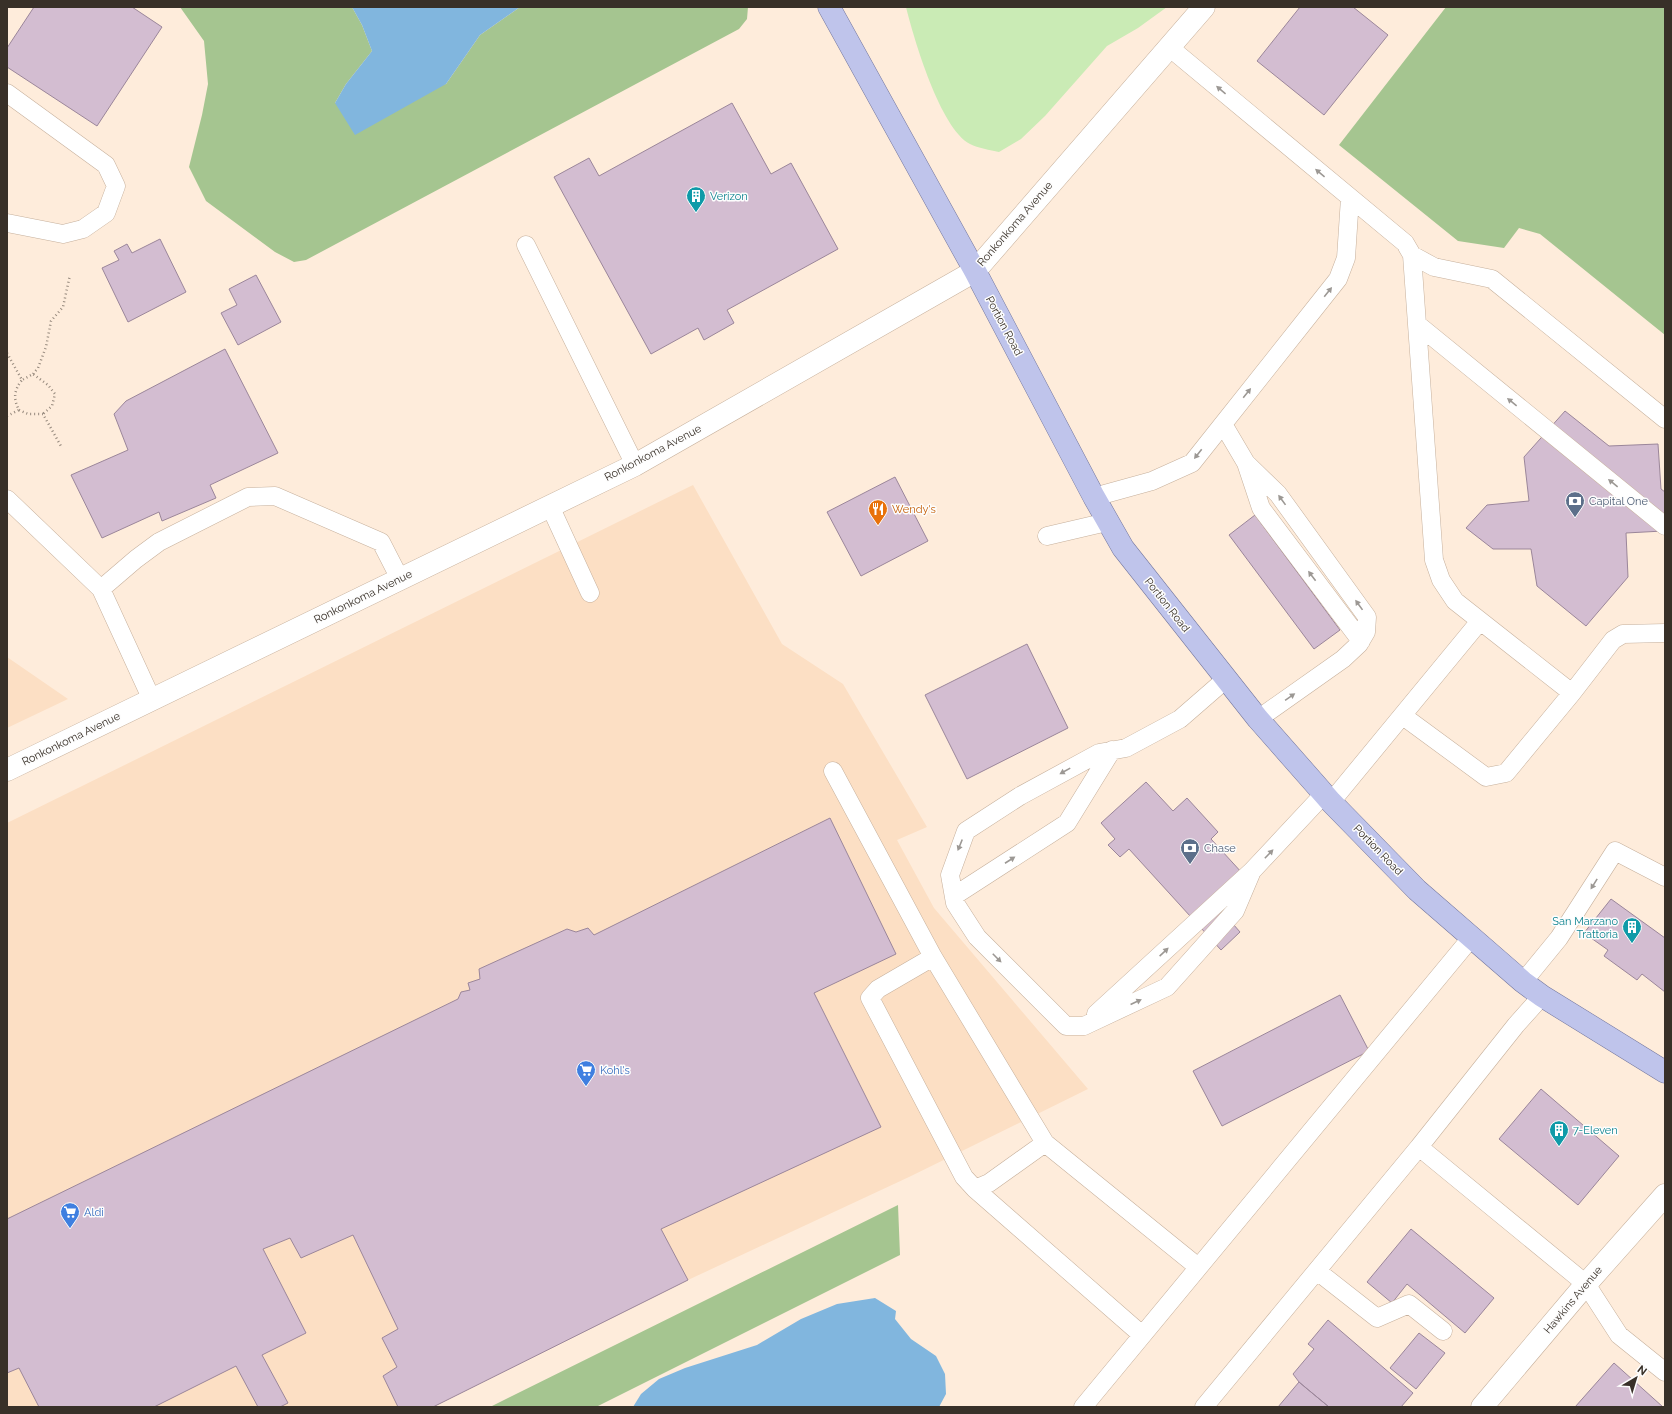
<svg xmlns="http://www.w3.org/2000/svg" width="1672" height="1414" font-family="Raleway,sans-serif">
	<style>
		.built { fill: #fcdfc4 }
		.green { fill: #caebb5 }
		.forest { fill: #a5c590 }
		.water { fill: #81b6de }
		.building { fill: #d3bdd1; stroke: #9b869a }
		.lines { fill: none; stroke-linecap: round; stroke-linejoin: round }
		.service-casing { stroke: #c6b09c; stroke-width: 19 }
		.tertiary-casing { stroke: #c6b09c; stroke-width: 23 }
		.primary-casing { stroke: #74779e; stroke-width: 23 }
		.path { stroke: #978a7e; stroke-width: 2.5; stroke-dasharray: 1 3; stroke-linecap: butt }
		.service { stroke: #fff; stroke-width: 18 }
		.tertiary { stroke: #fff; stroke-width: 22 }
		.primary { stroke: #bfc4eb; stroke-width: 22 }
		.oneway { fill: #9c9894 }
		.labels { text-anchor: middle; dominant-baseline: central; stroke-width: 3; stroke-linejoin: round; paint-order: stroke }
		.culture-label { font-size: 11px; fill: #0d838f; stroke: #fdfdfd; text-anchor: start }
		.street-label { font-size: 11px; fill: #383028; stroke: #fdfdfd }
		.service-label { font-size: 11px; fill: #4e5e75; stroke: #fdfdfd; text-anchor: start }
		.food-label { font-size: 11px; fill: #c56008; stroke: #fdfdfd; text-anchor: start }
		.shop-label { font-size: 11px; fill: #366cbe; stroke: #fdfdfd; text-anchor: start }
	</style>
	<rect width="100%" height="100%" fill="#feecdb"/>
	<path class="built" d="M693 485 782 644 843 684 927 827 897 840 934 908 1088 1089 909 1177 688 1280 433 1407H7V823Z
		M7 657 68 699 7 728Z"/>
	<path class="green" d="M906 7H1167L1138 28 1107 46 1045 116 1021 139 999 152C990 150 978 148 970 144 940 128 914 39 906 7Z"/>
	<path class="forest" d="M180 7H352L362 25 372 51 346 84 335 103 446 84 480 35 520 7H748L747 19 739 29 306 260 294 262 275 252 206 201 189 167 202 115 208 84 204 41Z
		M1446 7H1665V335L1540 234 1519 228 1504 248 1458 241 1339 145Z
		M898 1205 900 1255 596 1407H490Z"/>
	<path class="water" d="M352 7H520L480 35 446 84 355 135 335 103 346 84 372 51 362 25Z
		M875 1298 896 1311 895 1319 911 1339 936 1356 945 1374 946 1394 939 1407H633L641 1394 659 1379 685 1368 757 1345 801 1319 837 1304Z"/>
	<path class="building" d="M34 7H132L162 27 97 126 7 67V48Z
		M1300 7H1353L1388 35 1324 115 1257 61Z
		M732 103 771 174 791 163 838 249 727 310 734 323 704 340 698 328 651 354 554 177 589 158 599 176Z
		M160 239 186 292 128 322 102 268 119 260 114 251 127 244 132 253Z
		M256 275 281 322 238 345 221 313 237 305 229 289Z
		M225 349 278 453 210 485 216 498 162 521 159 512 102 538 71 475 128 450 114 414 126 401Z
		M1565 411 1609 446 1658 444 1661 489 1665 492V528L1663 531 1626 533 1628 577 1586 626 1537 586 1531 549H1493L1466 528 1487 505 1529 501 1524 457Z
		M895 477 928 541 861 576 827 512Z
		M1255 515 1340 630 1314 649 1229 535Z
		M1027 644 1068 728 967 779 925 695Z
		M1146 782 1173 811 1187 798 1218 832 1211 839 1243 874 1213 901 1240 932 1221 950 1129 849 1120 857 1108 845 1115 839 1101 823Z
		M830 818 896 954 814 993 881 1127 661 1229 688 1280 433 1407H398L383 1376 397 1367 382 1338 398 1329 353 1235 301 1258 290 1238 263 1249 306 1333 262 1355 288 1403 280 1407H258L236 1366 154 1407H39L19 1368 7 1373V1219L458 999 461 992 470 990 468 983 480 979 479 969 567 929 576 932 588 928 594 935Z
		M1611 899 1665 938V992L1642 974 1637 980 1604 956 1608 950 1584 933Z
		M1340 995 1369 1051 1222 1126 1193 1071Z
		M1541 1089 1619 1156 1578 1205 1499 1139Z
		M1411 1229 1494 1298 1465 1333 1407 1284 1392 1303 1367 1282Z
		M1328 1320 1413 1393 1401 1407H1329L1299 1382 1293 1374 1314 1349 1308 1344Z
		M1419 1333 1445 1353 1416 1389 1390 1368Z
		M1614 1363 1663 1407H1575Z
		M1299 1382 1306 1388 1329 1407H1278Z"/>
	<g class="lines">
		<g class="service-casing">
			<path id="service" d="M1169 47 1405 243 1412 255 1434 560 1441 580 1455 601 1572 693 1613 640 1623 634 1665 633
				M7 93 106 165 116 186 106 213 83 229 63 234 7 223
				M526 245 635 465
				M1412 255 1434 267 1492 279 1665 419
				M1417 324 1665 526
				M1223 424 1246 463 1261 508 1361 641
				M1246 463 1278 494 1367 617 1366 632 1359 644 1343 659 1258 719
				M1094 497 1152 481 1192 463 1338 279 1346 258 1350 198
				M7 499 101 589 152 700
				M550 506 590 593
				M1047 536 1107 522
				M101 589 136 559 159 542 248 497 275 496 381 542 400 579
				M1226 679 1180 719 1126 748 1099 753 1020 796 966 831 950 875 955 903 977 937 1066 1026H1084L1167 987 1235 911 1252 871
				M1403 716 1486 777 1506 773 1572 693
				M833 771 933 957 1045 1143 1198 1267
				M1331 802 1480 621
				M954 896 1067 823 1112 750
				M933 957 878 989 870 998 964 1177 975 1189 989 1183 1045 1143
				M1523 982 1559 938 1615 851 1665 877
				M1542 996 1516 1025 1419 1147 1586 1284 1619 1335 1665 1372
				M1096 1014 1252 871 1324 794
				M975 1189 1142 1335
				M1317 1271 1377 1318 1409 1304 1443 1331
				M1083 1407 1471 938
				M1204 1407 1419 1147"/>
		</g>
		<g class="tertiary-casing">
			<path id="tertiary" d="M7 770 635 465 975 271 1204 7
				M1482 1407 1586 1284 1665 1195"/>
		</g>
		<g class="primary-casing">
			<path id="primary" d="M829 7 975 271 1094 497 1123 548 1258 719 1331 802 1417 890 1523 982 1542 996 1665 1072"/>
		</g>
		<path class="path" d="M7 353 22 380 33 374 48 385 55 394 52 406 43 414
			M33 374 38 368 46 347 51 321 63 307 70 275
			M19 410 28 414H43L62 448
			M7 416 19 410C13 399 14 390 22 380"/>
		<use href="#service" class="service"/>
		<use href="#tertiary" class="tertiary"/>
		<use href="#primary" class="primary"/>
	</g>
	<defs><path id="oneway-solid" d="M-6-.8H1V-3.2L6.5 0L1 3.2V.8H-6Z"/></defs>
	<g class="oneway">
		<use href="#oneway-solid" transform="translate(1221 90) rotate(-140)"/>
		<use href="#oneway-solid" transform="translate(1320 173) rotate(-140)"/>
		<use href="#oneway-solid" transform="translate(1328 292) rotate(-51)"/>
		<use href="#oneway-solid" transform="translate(1247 393) rotate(-51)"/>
		<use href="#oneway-solid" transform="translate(1512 402) rotate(-141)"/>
		<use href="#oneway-solid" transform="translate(1198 454) rotate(128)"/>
		<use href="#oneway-solid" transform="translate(1613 483) rotate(-141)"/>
		<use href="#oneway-solid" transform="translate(1282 500) rotate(-126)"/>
		<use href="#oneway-solid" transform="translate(1312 576) rotate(-127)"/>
		<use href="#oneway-solid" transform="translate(1359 605) rotate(-126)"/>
		<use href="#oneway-solid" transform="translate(1290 697) rotate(-35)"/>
		<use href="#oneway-solid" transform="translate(1065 771) rotate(151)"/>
		<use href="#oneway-solid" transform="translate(960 845) rotate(112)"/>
		<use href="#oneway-solid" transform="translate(1269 854) rotate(-46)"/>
		<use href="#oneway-solid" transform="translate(1010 860) rotate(-33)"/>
		<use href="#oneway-solid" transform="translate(1594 884) rotate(122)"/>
		<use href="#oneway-solid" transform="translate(1164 952) rotate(-43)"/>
		<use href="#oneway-solid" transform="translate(997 958) rotate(45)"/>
		<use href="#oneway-solid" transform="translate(1136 1002) rotate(-25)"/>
	</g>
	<defs>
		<g id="building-pin" transform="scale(1)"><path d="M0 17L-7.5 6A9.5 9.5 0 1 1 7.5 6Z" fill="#0f9aa8" stroke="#fdfdfd"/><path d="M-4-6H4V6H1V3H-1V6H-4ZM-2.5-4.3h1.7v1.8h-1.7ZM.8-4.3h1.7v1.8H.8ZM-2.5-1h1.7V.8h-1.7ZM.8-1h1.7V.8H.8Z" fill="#fff"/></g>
		<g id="bank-pin" transform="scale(1)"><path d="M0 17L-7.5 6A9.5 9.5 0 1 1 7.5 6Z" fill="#5c6f8a" stroke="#fdfdfd"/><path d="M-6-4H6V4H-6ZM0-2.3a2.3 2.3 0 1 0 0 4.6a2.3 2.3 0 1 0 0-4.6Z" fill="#fff"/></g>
		<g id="restaurant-pin" transform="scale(1)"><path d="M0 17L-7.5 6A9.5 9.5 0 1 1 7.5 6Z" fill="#e8710a" stroke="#fdfdfd"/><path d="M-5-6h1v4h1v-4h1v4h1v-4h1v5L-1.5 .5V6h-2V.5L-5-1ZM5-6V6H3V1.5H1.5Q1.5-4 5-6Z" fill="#fff"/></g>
		<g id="supermarket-pin" transform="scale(1)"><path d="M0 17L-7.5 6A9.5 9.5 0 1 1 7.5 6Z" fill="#3f7fe0" stroke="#fdfdfd"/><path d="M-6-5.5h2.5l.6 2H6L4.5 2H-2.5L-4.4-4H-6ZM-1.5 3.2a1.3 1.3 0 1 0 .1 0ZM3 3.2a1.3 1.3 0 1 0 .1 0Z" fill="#fff"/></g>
	</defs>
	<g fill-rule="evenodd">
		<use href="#building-pin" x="696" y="196"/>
		<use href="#bank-pin" x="1575" y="501"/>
		<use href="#restaurant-pin" x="878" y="509"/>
		<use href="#bank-pin" x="1190" y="848"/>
		<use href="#building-pin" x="1632" y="927"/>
		<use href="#supermarket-pin" x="586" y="1070"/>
		<use href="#building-pin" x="1559" y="1130"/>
		<use href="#supermarket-pin" x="70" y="1212"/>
	</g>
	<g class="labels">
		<g class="culture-label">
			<text x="710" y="196">Verizon</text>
			<text x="1618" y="921" text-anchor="end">San Marzano<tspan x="1618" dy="13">Trattoria</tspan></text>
			<text x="1573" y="1130">7-Eleven</text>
		</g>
		<g class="street-label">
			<text transform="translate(1015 224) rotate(-49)">Ronkonkoma Avenue</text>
			<text transform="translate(1004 326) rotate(62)">Portion Road</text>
			<text transform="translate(653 453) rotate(-28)">Ronkonkoma Avenue</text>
			<text transform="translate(363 597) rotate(-26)">Ronkonkoma Avenue</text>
			<text transform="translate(1167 605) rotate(52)">Portion Road</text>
			<text transform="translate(71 739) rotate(-26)">Ronkonkoma Avenue</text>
			<text transform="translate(1378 850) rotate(46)">Portion Road</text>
			<text transform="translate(1573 1300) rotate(-50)">Hawkins Avenue</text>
		</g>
		<g class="service-label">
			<text x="1589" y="501">Capital One</text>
			<text x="1204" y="848">Chase</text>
		</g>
		<g class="food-label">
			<text x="892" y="509">Wendy's</text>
		</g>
		<g class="shop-label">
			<text x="600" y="1070">Kohl's</text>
			<text x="84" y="1212">Aldi</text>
		</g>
	</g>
	<rect width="1672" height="1414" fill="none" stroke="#383028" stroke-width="16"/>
	<g transform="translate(1636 1378) rotate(38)" stroke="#fdfdfd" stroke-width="3" paint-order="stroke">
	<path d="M0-3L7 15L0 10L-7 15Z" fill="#383028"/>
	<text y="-6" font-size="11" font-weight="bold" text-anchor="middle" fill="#383028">N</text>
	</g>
</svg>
